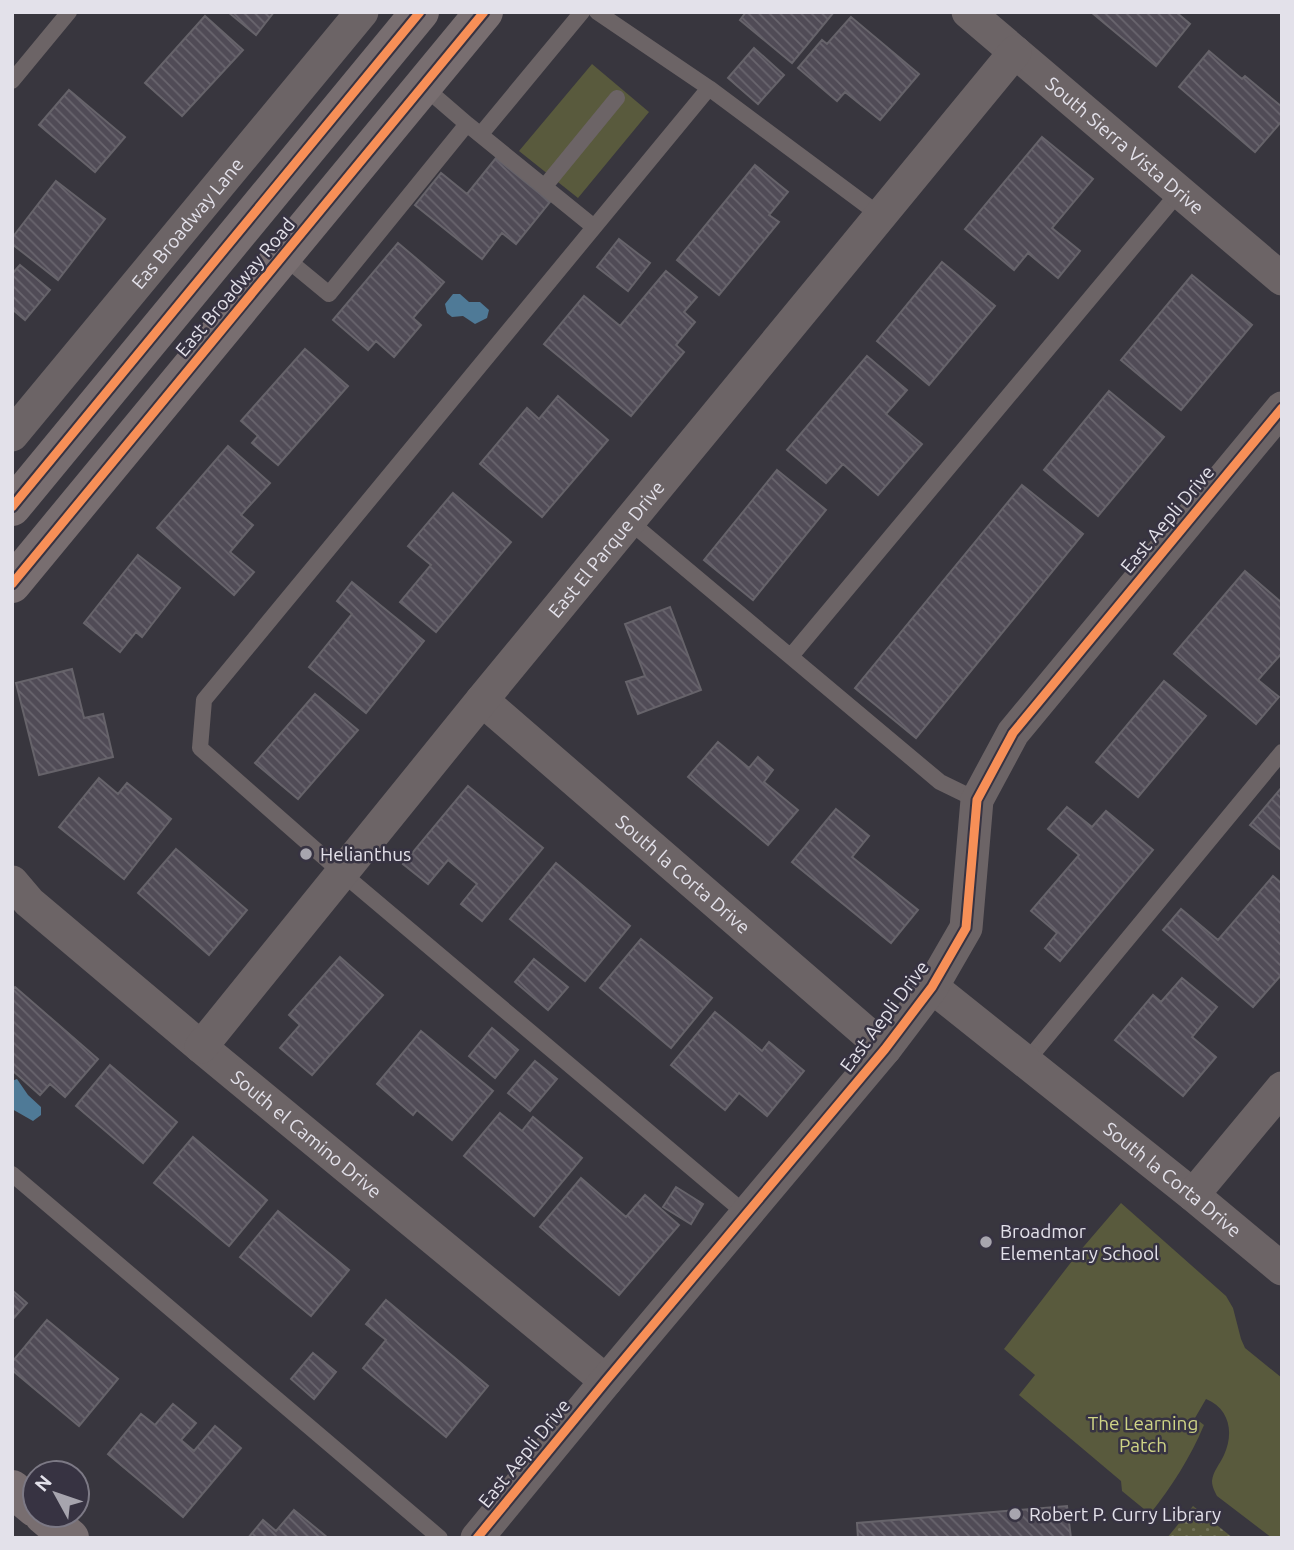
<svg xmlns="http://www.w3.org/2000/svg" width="1294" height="1550" font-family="Ubuntu,sans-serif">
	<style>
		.green { fill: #595a3d }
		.park { fill: url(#park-dots) }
		.water { fill: #4f7a97 }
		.building { fill: url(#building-back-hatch); stroke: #66636a; stroke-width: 2 }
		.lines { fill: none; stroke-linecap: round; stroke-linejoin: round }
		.lane { stroke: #6c6466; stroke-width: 16 }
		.street { stroke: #6c6466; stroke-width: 33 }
		.secondary { stroke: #786e70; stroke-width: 38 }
		.cycleway-casing { stroke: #373342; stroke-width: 13 }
		.cycleway { stroke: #f78f57; stroke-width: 9 }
		.poi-dot { fill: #a7a5ae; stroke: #373342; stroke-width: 2.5 }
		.labels { text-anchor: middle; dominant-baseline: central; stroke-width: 5; stroke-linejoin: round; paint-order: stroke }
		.street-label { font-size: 19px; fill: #e3e1ea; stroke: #373342 }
		.poi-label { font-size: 19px; fill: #e3e1ea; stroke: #373342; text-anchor: start }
		.park-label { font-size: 19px; fill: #cfd486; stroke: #373342 }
	</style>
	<defs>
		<pattern id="park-dots" width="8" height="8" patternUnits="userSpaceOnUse" patternTransform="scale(1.75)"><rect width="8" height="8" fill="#595a3d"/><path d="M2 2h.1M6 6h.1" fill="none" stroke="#717159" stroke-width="1.8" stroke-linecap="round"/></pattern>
		<pattern id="building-back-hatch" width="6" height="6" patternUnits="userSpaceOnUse" patternTransform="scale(1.75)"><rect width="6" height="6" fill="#504b56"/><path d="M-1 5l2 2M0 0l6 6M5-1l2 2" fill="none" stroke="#69656e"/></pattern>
	</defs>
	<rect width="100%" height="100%" fill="#38363e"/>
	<path class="green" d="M592 64 649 112 578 198 519 151Z
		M1121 1203 1226 1296 1233 1308 1241 1339 1245 1348 1282 1378V1538H1272L1217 1496C1215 1492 1212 1487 1212 1481 1213 1471 1220 1464 1224 1455 1234 1433 1230 1409 1206 1399L1195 1418 1204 1425C1190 1458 1172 1486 1150 1514L1122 1491 1121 1481 1019 1395 1035 1375 1004 1349 1079 1252Z"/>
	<path class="park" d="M1193 1506 1233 1538H1167Z"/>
	<path class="water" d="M453 294H460L469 302H480L489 310 487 318 475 324 463 316 452 317 447 313 445 304Z
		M17 1079 28 1095 41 1107V1115L33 1121 12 1109V1081Z"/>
	<path class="building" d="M228 12H274L256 35Z
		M746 12H834L792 63 740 20Z
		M1091 12H1176L1190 24 1156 66Z
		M205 16 243 50 182 116 145 83Z
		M851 17 919 74 880 120 845 92 837 101 798 68 822 40 827 44Z
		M754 48 784 75 758 104 728 78Z
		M1209 51 1242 79 1245 76 1282 107V121L1255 152 1179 87Z
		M69 90 125 137 95 172 39 125Z
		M1042 137 1093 179 1052 228 1080 251 1058 278 1028 253 1014 270 965 229Z
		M496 158 550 202 516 244 502 233 482 259 415 205 441 173 467 194Z
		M755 165 788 192 769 215 779 222 719 295 677 260Z
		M56 181 105 219 58 280 12 244V238Z
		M619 239 650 263 628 291 597 267Z
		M398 243 444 282 413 318 421 325 394 357 376 341 368 350 333 320Z
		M942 262 995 306 929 385 877 341Z
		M20 265 50 290 25 320 12 309V274Z
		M666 271 697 297 684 312 695 322 676 345 684 352 631 416 544 344 584 296 620 326Z
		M1192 275 1252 325 1181 410 1121 360Z
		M305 349 348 386 278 465 252 443 258 436 241 421Z
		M867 356 907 390 886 414 922 444 878 495 843 464 826 483 787 450Z
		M1109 391 1164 437 1098 516 1044 470Z
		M558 396 608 440 542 517 480 464 527 408 539 419Z
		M228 446 270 483 241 515 253 525 230 552 254 572 234 595 157 528Z
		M777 470 826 510 753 600 704 560Z
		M1022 485 1083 534 916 738 855 688Z
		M453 493 511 542 436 632 400 602 431 565 408 546Z
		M138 555 180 588 142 637 136 632 120 652 84 623Z
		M1245 571 1282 603V653L1258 680 1279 697 1256 724 1174 654Z
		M352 582 424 641 366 713 309 667 352 614 337 601Z
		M670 607 701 690 638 714 626 682 645 676 625 624Z
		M72 669 84 718 103 714 113 757 39 775 16 683Z
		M1164 681 1206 716 1138 797 1096 762Z
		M315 694 358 730 298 799 255 763Z
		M718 742 749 768 758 757 773 770 764 782 798 810 768 845 688 777Z
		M99 778 118 794 127 783 171 819 124 879 59 827Z
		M468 786 543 848 482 921 461 904 477 884 448 860 428 884 403 864Z
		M1282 787V849L1281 850 1250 825Z
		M1067 807 1092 827 1106 811 1153 850 1060 961 1045 948 1057 933 1031 911 1079 855 1048 829Z
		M836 809 869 836 852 857 918 910 891 943 792 862Z
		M176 849 247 910 209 955 138 893Z
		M556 863 630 926 585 981 510 919Z
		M1273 876 1282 884V974L1253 1007 1163 930 1181 909 1218 940Z
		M641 939 712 998 671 1048 600 988Z
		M340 957 383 995 312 1075 280 1048 300 1025 289 1015Z
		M534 959 568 987 548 1010 515 982Z
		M1182 978 1217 1007 1192 1037 1216 1057 1183 1096 1115 1040 1153 995 1161 1002Z
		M15 987 98 1059 65 1097 50 1084 40 1095 12 1070V990Z
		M715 1012 762 1051 769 1042 804 1071 767 1116 739 1093 725 1110 671 1065Z
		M492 1028 518 1050 495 1078 469 1056Z
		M421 1031 493 1091 452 1140 417 1110 413 1115 377 1084Z
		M535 1061 557 1079 530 1111 508 1093Z
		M110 1065 177 1122 143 1163 76 1106Z
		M500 1113 522 1131 533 1117 582 1158 534 1216 464 1156Z
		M193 1137 267 1200 229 1246 154 1183Z
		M581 1178 626 1217 645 1195 679 1225 619 1295 540 1227Z
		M676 1187 703 1204 691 1224 663 1207Z
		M278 1211 349 1270 311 1316 240 1257Z
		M12 1290 27 1303 12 1320Z
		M386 1300 488 1386 446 1437 363 1368 386 1340 366 1324Z
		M47 1320 118 1379 79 1426 12 1370V1362Z
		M313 1353 336 1372 314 1399 291 1379Z
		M173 1404 196 1423 181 1440 194 1451 215 1426 241 1448 183 1517 108 1454 141 1414 155 1425Z
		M1067 1506 1071 1538H858L857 1523Z
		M294 1510 328 1538H248L263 1520 276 1531Z"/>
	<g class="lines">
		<path class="lane" d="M597 12 709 88 881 216
			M12 81 69 12
			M423 86 467 124 594 227
			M709 88 204 700 200 748 342 873 746 1214
			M481 134 582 12
			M545 186 617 98
			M283 256 329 294 467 124
			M629 521 940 782 977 800
			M791 656 1179 192
			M1026 1062 1282 752
			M12 1174 440 1538"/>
		<g class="street">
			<path id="s1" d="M968 12 1282 279"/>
			<path id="s2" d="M12 435 362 12"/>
			<path id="s3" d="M482 700 885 1049"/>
			<path id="s4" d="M12 882 29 902 201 1047 606 1381"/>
			<path id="s5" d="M932 987 1193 1195 1282 1269"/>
			<path id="s6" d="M201 1047 482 700 1015 52"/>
			<path d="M1193 1195 1282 1088"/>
			<path d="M477 1538 606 1381 885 1049 932 987 966 928 977 800 1013 733 1282 408"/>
		</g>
		<path class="secondary" d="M12 507 420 12
			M12 584 484 12
			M12 1489 35 1508
			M43 1515 70 1538"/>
		<g class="cycleway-casing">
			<path id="cycleway" d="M12 507 420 12
				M12 584 484 12
				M477 1538 606 1381 885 1049 932 987 966 928 977 800 1013 733 1282 408"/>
		</g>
		<use href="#cycleway" class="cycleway"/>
	</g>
	<g class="poi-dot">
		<circle cx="306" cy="854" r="7"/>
		<circle cx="986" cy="1242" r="7"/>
		<circle cx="1015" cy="1514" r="7"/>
	</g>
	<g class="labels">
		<g class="street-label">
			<text stroke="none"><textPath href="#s1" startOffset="206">South Sierra Vista Drive</textPath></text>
			<text stroke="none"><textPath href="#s2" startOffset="275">Eas Broadway Lane</textPath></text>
			<text transform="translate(235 287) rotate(-50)">East Broadway Road</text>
			<text transform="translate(1167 519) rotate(-50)">East Aepli Drive</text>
			<text stroke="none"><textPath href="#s6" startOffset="642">East El Parque Drive</textPath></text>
			<text stroke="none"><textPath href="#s3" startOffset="266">South la Corta Drive</textPath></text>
			<text transform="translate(884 1016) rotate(-53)">East Aepli Drive</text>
			<text stroke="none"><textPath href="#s4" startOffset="388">South el Camino Drive</textPath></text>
			<text stroke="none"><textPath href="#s5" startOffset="308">South la Corta Drive</textPath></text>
			<text transform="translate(524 1453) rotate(-51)">East Aepli Drive</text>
		</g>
		<g class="poi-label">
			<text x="320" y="854">Helianthus</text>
			<text x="1000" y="1231">Broadmor<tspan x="1000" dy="22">Elementary School</tspan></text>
			<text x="1029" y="1514">Robert P. Curry Library</text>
		</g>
		<g class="park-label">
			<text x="1143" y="1423">The Learning<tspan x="1143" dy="22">Patch</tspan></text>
		</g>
	</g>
	<rect width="1294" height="1550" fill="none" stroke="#e3e1ea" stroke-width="28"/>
	<g transform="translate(56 1494) rotate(310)"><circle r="33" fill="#373342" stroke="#7c7985" stroke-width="2"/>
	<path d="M0-5L12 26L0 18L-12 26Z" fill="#a7a5ae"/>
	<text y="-10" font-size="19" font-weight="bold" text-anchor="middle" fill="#e3e1ea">N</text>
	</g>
</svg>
